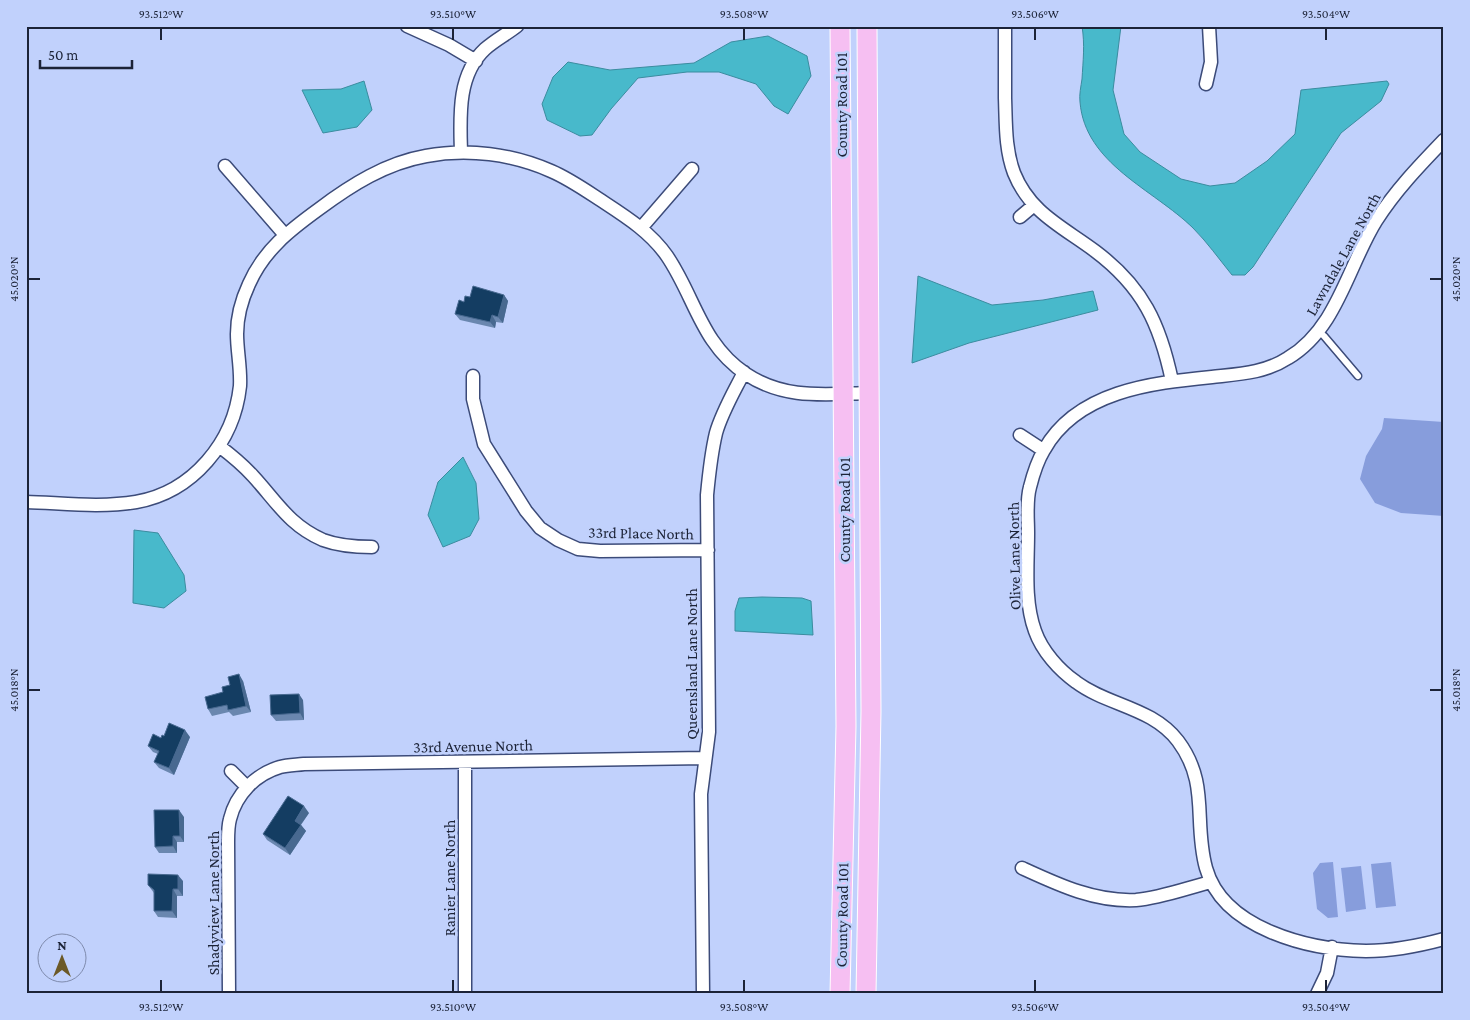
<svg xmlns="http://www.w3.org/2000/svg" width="1470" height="1020" font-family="'Crimson Pro',serif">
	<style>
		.green { fill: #879ddc }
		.water { fill: #48b9cb; stroke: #3b8c9f }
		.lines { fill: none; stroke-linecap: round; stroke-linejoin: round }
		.service-casing { stroke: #3c4b79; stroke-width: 9 }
		.minor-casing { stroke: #3c4b79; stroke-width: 15 }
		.primary-casing { stroke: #fff; stroke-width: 21 }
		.service { stroke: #fff; stroke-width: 6 }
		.minor { stroke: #fff; stroke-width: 12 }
		.primary { stroke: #f6bff2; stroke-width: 19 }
		.wall { fill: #6a87af }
		.shaded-wall { fill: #486990 }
		.building { fill: #143d62; stroke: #486990 }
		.ticks { fill: none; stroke: #1c2337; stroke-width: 2 }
		.labels { text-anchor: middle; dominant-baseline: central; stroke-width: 5; stroke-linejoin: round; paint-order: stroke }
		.street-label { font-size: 16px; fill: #1c2337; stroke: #c1d1fc }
		.neatline { fill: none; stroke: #1c2337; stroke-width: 2 }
		.ticks-label { font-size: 12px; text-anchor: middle; fill: #1c2337 }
	</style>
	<rect width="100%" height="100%" fill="#c1d1fc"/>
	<path class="green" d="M1384 418 1444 422V516L1401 513 1375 503 1360 479 1366 456 1382 429Z
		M1333 862 1338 917 1328 918 1317 909 1313 873 1320 863Z
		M1391 862 1396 906 1376 908 1371 864Z
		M1361 866 1366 909 1346 912 1341 868Z"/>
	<path class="water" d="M1082 26H1121L1113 90 1124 134 1140 152 1181 179 1210 186 1235 183 1267 161 1295 134 1301 90 1387 81 1389 84 1381 101 1341 133 1253 267 1245 275H1232C1219 259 1207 242 1193 228 1153 189 1085 164 1080 102 1079 95 1081 86 1082 79 1083 61 1085 45 1082 26Z
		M768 36 807 56 811 76 788 114 774 106 756 84 719 72H687L638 78 611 109 592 135 580 136 547 120 542 104 553 77 568 62 610 70 694 63 731 42Z
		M364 81 372 110 357 127 323 133 302 90 341 89Z
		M918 276 992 305 1043 300 1093 291 1098 310 969 343 912 363Z
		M463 457 476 483 479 519 470 536 443 547 428 515 438 482Z
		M134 530 158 533 184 575 186 591 164 608 133 603Z
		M762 597 802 598 811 601 813 635 735 631V611L739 598Z"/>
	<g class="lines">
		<g class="service-casing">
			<path id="service" d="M1318 331 1324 336 1358 376"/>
		</g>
		<g class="minor-casing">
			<path id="minor" d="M407 26 449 45 476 61
				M1005 26C1005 50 1005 74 1005 98 1006 124 1005 149 1014 173 1030 213 1063 227 1095 251 1143 287 1160 324 1172 381
				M1206 84 1211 62 1209 26
				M1444 140C1419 166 1395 191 1376 221 1348 266 1337 329 1288 358 1265 373 1239 374 1212 377 1151 383 1077 391 1044 450 1038 460 1033 475 1030 487 1026 501 1028 518 1028 533 1028 565 1024 601 1035 631 1042 651 1059 670 1076 682 1108 706 1152 707 1178 741 1210 784 1193 821 1206 868 1223 929 1309 950 1366 951 1392 951 1418 946 1444 939
				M461 152C460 117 457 75 485 49 495 40 507 34 517 26
				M225 166 285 235
				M1020 217 1033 206
				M641 228 692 169
				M473 376V399L484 444 526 511 540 528 558 540 578 549 600 551 708 550
				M1020 435 1043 450
				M219 446C231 455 243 465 253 476 277 502 289 525 323 540 339 546 356 547 372 547
				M26 502C62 503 100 508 136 502 193 492 234 442 240 386 241 368 237 351 237 334 237 317 242 299 249 284 264 250 290 230 319 209 351 185 386 163 426 156 468 148 512 154 551 171 570 179 588 192 605 203 628 218 651 233 667 256 695 297 701 344 746 374 785 400 825 394 869 393
				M465 762V994
				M231 771 247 787
				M1022 868C1059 885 1095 902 1136 900 1161 898 1187 888 1211 882
				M229 994 228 842C228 835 228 826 230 819 236 794 256 774 280 767 288 765 296 765 304 764L705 758
				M703 994 701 794 709 732 707 495C709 474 711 454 716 433 722 412 734 392 744 372
				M1317 994 1327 973 1332 947"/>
		</g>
		<g class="primary-casing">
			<path id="primary" d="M840 994 846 726 840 26
				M866 994 871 711 867 26"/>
		</g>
		<use href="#service" class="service"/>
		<use href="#minor" class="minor"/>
		<use href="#primary" class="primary"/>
	</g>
	<path class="wall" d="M504 295 508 301 503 323 496 322 495 328 460 320 455 314 464 302Z
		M243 681 251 712 233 716 229 712 212 716 208 709 230 685Z
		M303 700 304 720 276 721 271 715Z
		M164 736 190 737 174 775 159 768 154 762 158 754 153 752 148 746Z
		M309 813 301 825 306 831 290 855 267 840 263 834Z
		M184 817V842H177V853H159L155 847Z
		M183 881V896H177V918L158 917 154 911V893L148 885Z"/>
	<path class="shaded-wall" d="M504 295 508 301 503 323 498 317Z
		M492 315 496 322 495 328 490 322Z
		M239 674 243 681 251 712 246 706Z
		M299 694 303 700 304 720 300 713Z
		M185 730 190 737 174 775 169 768Z
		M304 806 309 813 299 827 295 821Z
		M179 810 184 817V842L180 836Z
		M301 825 306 831 290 855 285 848Z
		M173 836 177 842V853L173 846Z
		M178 875 183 881V896L178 889Z
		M173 889 177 896V918L172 911Z"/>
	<path class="building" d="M473 286 504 295 498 317 492 315 490 322 455 314 459 300 464 302 465 296 470 297Z
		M239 674 246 706 228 710 227 705 208 709 205 697 223 692 222 687 230 685 228 677Z
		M299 694 300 713 271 715 270 695Z
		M169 723 185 730 169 768 154 762 159 751 148 746 153 734 161 738 162 735 164 736Z
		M288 796 304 806 295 821 301 825 285 848 263 834Z
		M154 810H179L180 836H173V846L155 847Z
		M148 874 178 875V889H173L172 911H154V890L148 885Z"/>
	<path class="ticks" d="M161 28V40M453 28V40M744 28V40M1035 28V40M1326 28V40M28 279H40M1430 279H1442M28 690H40M1430 690H1442M161 980V992M453 980V992M744 980V992M1035 980V992M1326 980V992"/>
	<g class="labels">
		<g class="street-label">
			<text transform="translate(841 105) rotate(-90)">County Road 101</text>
			<text transform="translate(1343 254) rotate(-61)">Lawndale Lane North</text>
			<text transform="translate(844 510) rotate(-90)">County Road 101</text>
			<text transform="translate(641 533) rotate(1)">33rd Place North</text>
			<text transform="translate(1014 556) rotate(-91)">Olive Lane North</text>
			<text transform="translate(691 664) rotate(-90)">Queensland Lane North</text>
			<text transform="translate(473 746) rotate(-1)">33rd Avenue North</text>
			<text transform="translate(449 878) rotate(-90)">Ranier Lane North</text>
			<text transform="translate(213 903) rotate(-90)">Shadyview Lane North</text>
			<text transform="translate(842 915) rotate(-89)">County Road 101</text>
		</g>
	</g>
	<rect width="1470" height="1020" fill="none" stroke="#c1d1fc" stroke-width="55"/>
	<g transform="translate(62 958)"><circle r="24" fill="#c1d1fc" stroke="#7f8bad"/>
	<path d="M0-4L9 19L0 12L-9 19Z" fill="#6b5927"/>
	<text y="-8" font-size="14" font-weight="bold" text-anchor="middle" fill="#1c2337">N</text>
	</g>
	<path d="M40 60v8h92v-8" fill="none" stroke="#1c2337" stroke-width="2.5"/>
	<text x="48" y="60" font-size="15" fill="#1c2337" stroke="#c1d1fc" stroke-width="4" paint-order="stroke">50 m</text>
	<rect x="28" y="28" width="1414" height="964" class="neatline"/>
	<g class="ticks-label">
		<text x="161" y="18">93.512°W</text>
		<text x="453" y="18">93.510°W</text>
		<text x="744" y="18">93.508°W</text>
		<text x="1035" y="18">93.506°W</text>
		<text x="1326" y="18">93.504°W</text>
		<text transform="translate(14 279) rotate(-90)" y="4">45.020°N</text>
		<text transform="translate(1456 279) rotate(-90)" y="4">45.020°N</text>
		<text transform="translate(14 690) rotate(-90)" y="4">45.018°N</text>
		<text transform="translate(1456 690) rotate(-90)" y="4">45.018°N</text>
		<text x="161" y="1011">93.512°W</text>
		<text x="453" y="1011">93.510°W</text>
		<text x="744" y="1011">93.508°W</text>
		<text x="1035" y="1011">93.506°W</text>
		<text x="1326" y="1011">93.504°W</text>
	</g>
</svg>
